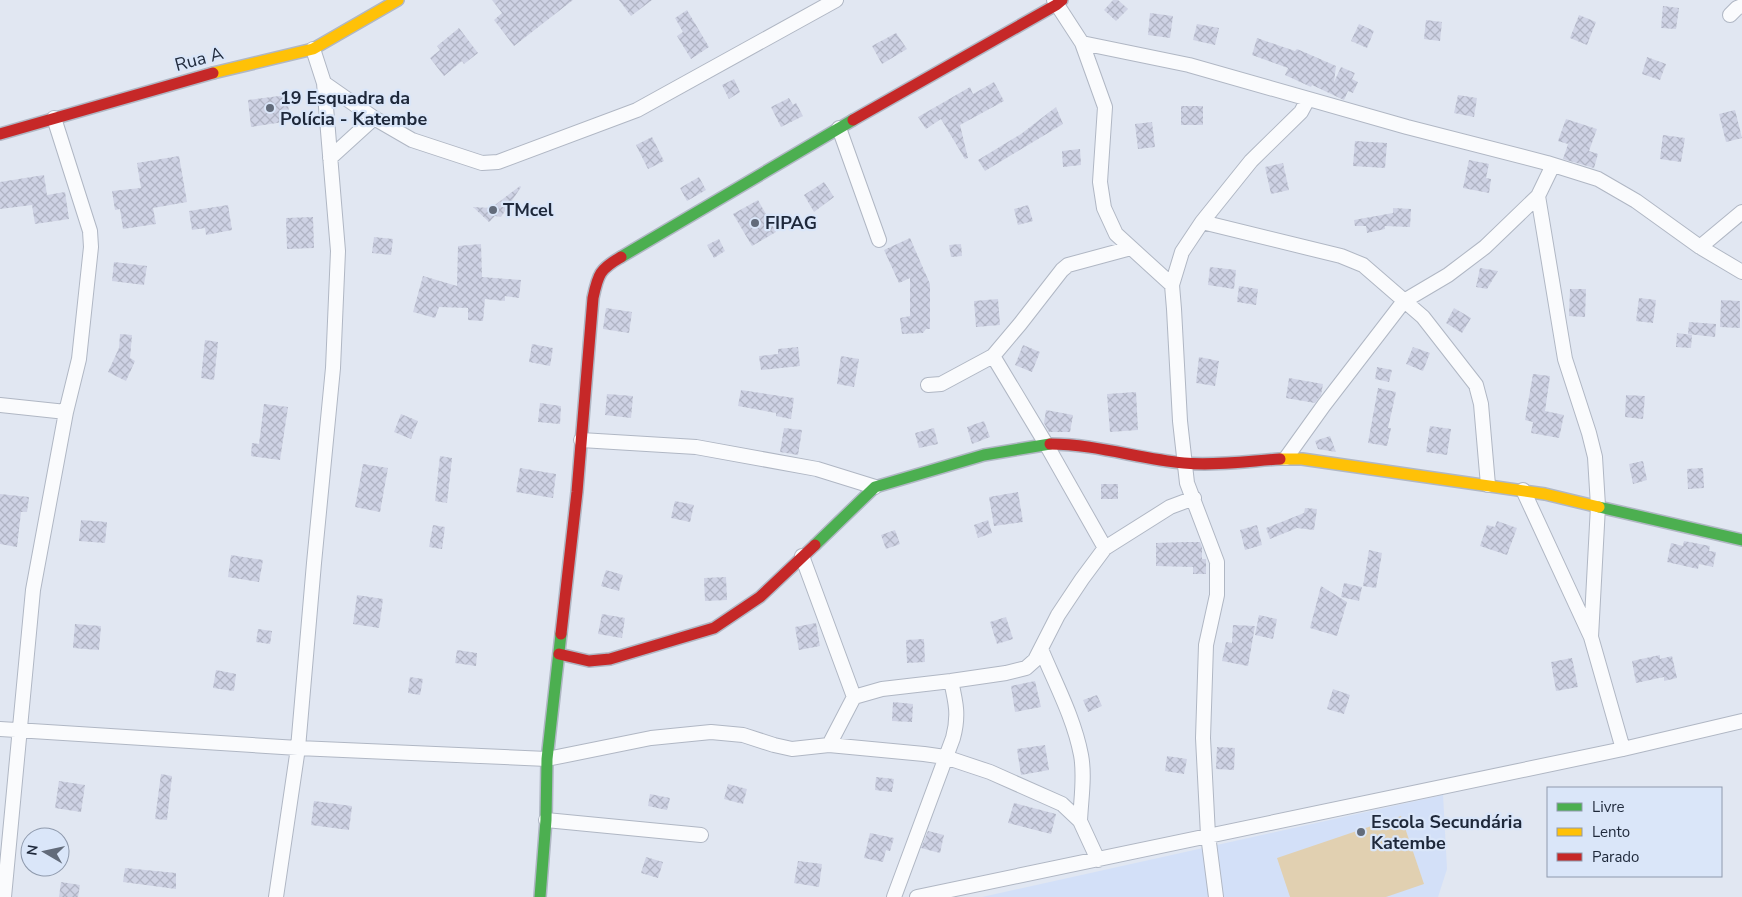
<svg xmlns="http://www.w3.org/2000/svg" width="1742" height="897" font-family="'Nunito Sans',sans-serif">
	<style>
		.built { fill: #d3e0f8 }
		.pitch { fill: #e1d0b1 }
		.building { fill: url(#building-cross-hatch) }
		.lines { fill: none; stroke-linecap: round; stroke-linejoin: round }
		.street-casing { stroke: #b0b7c4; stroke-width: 16 }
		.fast-casing { stroke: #b0b7c4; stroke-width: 14 }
		.slow-casing { stroke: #b0b7c4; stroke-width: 14 }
		.jam-casing { stroke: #b0b7c4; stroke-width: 14 }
		.street { stroke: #fafbfd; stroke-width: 14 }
		.fast { stroke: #4caf50; stroke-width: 11 }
		.slow { stroke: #ffc107; stroke-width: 11 }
		.jam { stroke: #c62828; stroke-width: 11 }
		.poi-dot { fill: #626b7a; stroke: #dae6f9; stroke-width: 2 }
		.labels { text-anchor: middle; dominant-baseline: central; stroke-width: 4.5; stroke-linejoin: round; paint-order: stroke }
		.street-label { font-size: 18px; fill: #1e283a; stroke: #dae6f9 }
		.poi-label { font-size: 18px; font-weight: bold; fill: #1e283a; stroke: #dae6f9; text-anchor: start }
	</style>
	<defs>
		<pattern id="building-cross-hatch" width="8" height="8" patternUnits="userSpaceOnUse" patternTransform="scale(1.25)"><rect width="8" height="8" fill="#ced2e4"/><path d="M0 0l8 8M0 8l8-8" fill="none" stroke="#b0b4c4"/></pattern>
	</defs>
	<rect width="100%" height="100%" fill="#e1e7f2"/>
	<path class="built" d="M1443 795 1447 869 1438 897H982Z"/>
	<path class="pitch" d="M1401 816 1424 884 1386 897H1290L1277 858Z"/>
	<path class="building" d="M492 0H573L514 46 494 20 502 13Z
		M619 0H652L631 16Z
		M1113 0H1118L1128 9 1116 21 1104 10Z
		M1663 6 1679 8 1676 29 1661 28Z
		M687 10 709 47 691 59 677 36 683 32 675 18Z
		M1150 13 1173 16 1170 38 1148 35Z
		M1579 15 1596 22 1587 45 1570 38Z
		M1426 20 1442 22 1440 41 1424 39Z
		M1197 24 1219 28 1215 45 1193 40Z
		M1359 24 1374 31 1367 48 1351 41Z
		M459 28 478 53 464 64 462 61 444 76 430 58 440 50 437 46Z
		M896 33 907 49 882 64 872 46Z
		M1257 38 1295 51 1297 49 1336 66 1334 82 1341 67 1355 73 1352 79 1358 82 1353 93 1348 91 1344 100 1312 85 1311 87 1285 75 1288 68 1252 55Z
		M1647 57 1666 64 1660 80 1642 74Z
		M734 79 740 92 729 99 722 85Z
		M994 82 1004 101 960 125 968 158 965 159 941 119 926 129 918 117 970 87 973 94Z
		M287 95 290 121 251 127 248 100Z
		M1458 95 1477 98 1474 117 1454 113Z
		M789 98 793 105 796 103 803 116 781 127 771 107Z
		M1181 106H1203V125H1181Z
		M1056 107 1063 124 985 171 978 160 1021 134Z
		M1735 110 1742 138 1726 142 1719 114Z
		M1566 119 1597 129 1589 151 1598 154 1594 168 1563 159 1568 144 1558 141Z
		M1152 122 1155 147 1138 149 1135 124Z
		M1663 135 1685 138 1681 162 1660 159Z
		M652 137 664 161 648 169 636 145Z
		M1355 141 1387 143 1385 168 1353 166Z
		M1080 149 1081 165 1063 167 1062 151Z
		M179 156 187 202 153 208 156 224 123 229 120 209 115 210 112 191 141 188 137 163Z
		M1469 160 1489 164 1486 178 1491 179 1489 193 1463 188Z
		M1283 163 1289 190 1271 194 1265 167Z
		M44 175 47 195 65 192 69 219 35 224 32 205 0 209V182Z
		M699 177 706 190 687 201 680 188Z
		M824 182 834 197 814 212 804 195Z
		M520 186 521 187 501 217 495 216 489 222 473 207 491 208Z
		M758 200 776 232 752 246 733 214Z
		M228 205 232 230 206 235 205 228 192 230 189 211Z
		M1028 205 1033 221 1018 225 1014 209Z
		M1393 208 1411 209 1410 227 1385 226V229L1367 233 1366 226H1355L1354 220 1393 213Z
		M313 217 314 248 287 249 286 218Z
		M374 237 393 239 391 255 372 253Z
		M910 238 930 284V329H926L923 333 902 334 900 318 910 316V278L899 283 884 250Z
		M719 239 725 251 714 258 707 245Z
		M481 244 482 277 521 280 519 298 505 296V301L485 299 483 321 468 320V308L439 307 435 318 413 312 423 276 457 286 458 246Z
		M961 244 962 256 951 257 949 245Z
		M114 262 147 266 144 285 112 281Z
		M1210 267 1236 270 1234 289 1208 285Z
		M1480 268 1498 271 1487 289 1476 287Z
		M1239 286 1258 289 1256 305 1237 302Z
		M1570 289H1586L1585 317 1569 316Z
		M1639 298 1656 300 1653 323 1636 321Z
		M998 299 1000 325 976 327 974 301Z
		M1721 300 1740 301V328L1720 327Z
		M606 308 632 312 629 333 603 329Z
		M1454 308 1471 318 1462 333 1446 323Z
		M1689 322 1716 324 1715 337 1688 334Z
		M1677 333 1692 335 1691 348 1676 347Z
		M120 334 132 335 130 358 135 361 126 381 108 372 119 348Z
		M205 340 218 342 214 380 201 378Z
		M532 344 553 348 550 366 529 362Z
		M1023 345 1040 352 1032 372 1015 365Z
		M798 347 800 366 761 370 759 356 778 354V349Z
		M1413 347 1430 353 1423 371 1406 364Z
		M841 356 859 359 854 387 837 384Z
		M1199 357 1219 361 1215 386 1196 383Z
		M1377 367 1392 370 1389 382 1375 379Z
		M1533 374 1550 376 1545 411 1564 415 1559 438 1531 433 1533 422 1525 420Z
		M1289 378 1323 384 1321 395 1315 403 1286 398Z
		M1378 388 1396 392 1388 428H1391L1387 446 1368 443Z
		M741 390 794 398 791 419 776 416V413L738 406Z
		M1136 392 1138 430 1110 432 1107 394Z
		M607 394 633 396 631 418 605 415Z
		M1626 395 1645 396 1643 419 1625 417Z
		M540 403 561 406 560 424 538 422Z
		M264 404 288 407 280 460 251 456 252 443 259 444Z
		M1046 410 1073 415 1070 432H1049L1044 423Z
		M401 414 418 421 411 439 394 432Z
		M984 421 990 437 972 444 967 427Z
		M1430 426 1451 429 1447 455 1426 452Z
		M784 428 802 430 798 455 780 452Z
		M934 428 938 444 919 448 915 433Z
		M1330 436 1336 452 1318 449 1315 441Z
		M440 456 452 458 447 503 435 501Z
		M1643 461 1647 480 1633 484 1629 464Z
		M363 464 388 468 380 512 355 507Z
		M520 468 556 474 553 498 516 492Z
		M1703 468 1704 488 1688 489 1687 469Z
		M1101 484H1118V499H1101Z
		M1018 492 1023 522 994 526 989 497Z
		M0 494 29 497 27 512H21L17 547 0 544Z
		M675 501 694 505 690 522 671 518Z
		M1305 508 1317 509 1314 530 1297 528 1270 539 1266 528 1304 513Z
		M81 520 107 522 105 543 79 541Z
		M988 520 992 533 978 538 974 525Z
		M1497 521 1517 528 1507 555 1480 546 1487 525 1495 527Z
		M433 525 445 527 442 549 429 547Z
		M1257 525 1262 545 1245 550 1240 530Z
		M895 530 900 544 886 549 881 535Z
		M1684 541 1710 546 1709 551 1716 552 1713 567 1699 564 1698 569 1667 562 1671 543 1683 546Z
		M1186 542H1200L1202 547V559H1206V574H1193V567L1156 566V543Z
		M1369 550 1382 553 1376 588 1363 586Z
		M231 555 263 560 259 582 228 577Z
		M606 570 623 575 619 591 601 586Z
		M726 577 727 600 705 601 704 578Z
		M1344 583 1362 587 1359 601 1341 597Z
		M1321 586 1347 602 1337 636 1310 628Z
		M357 595 383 599 379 628 353 624Z
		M602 614 625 618 622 638 598 634Z
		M1259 615 1277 619 1273 639 1255 635Z
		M1006 617 1013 639 997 644 990 622Z
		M816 623 820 646 799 650 795 627Z
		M75 624 101 626 99 650 73 648Z
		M1233 625 1255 626 1248 666 1222 661 1226 642 1232 643Z
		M258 629 272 631 270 644 256 642Z
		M924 639 925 662 907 663 906 640Z
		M457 650 477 653 476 666 455 663Z
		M1660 655V659L1672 656 1677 678 1664 681V677L1636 683 1632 661Z
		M1572 658 1578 687 1556 691 1551 662Z
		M216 670 236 674 234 691 213 688Z
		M410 677 423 679 420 695 408 693Z
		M1035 681 1041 707 1015 712 1011 686Z
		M1333 689 1350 695 1344 714 1327 709Z
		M1097 695 1102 706 1088 712 1083 700Z
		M893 702 913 704 912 722 892 721Z
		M1045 745 1049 770 1021 775 1017 749Z
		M1217 747 1235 748 1234 770 1216 769Z
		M1167 756 1187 759 1184 774 1165 771Z
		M161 774 172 776 167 820 155 819Z
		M876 777 894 779 892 792 875 790Z
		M59 781 85 785 81 812 55 808Z
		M728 784 747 789 743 804 724 799Z
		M650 794 670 798 667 810 648 806Z
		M314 801 352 806 349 830 311 825Z
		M1014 803 1056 814 1051 834 1008 823Z
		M928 831 944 835 940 853 921 848Z
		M870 833 894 838 890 851 886 850 883 862 864 858Z
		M646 857 663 862 658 878 641 873Z
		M798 861 822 864 819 887 794 883Z
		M125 868 176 873V889L123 882Z
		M61 882 80 885 78 897H59Z"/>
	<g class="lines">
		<g class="street-casing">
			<path id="street" d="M1054 0 1082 43 1105 107 1100 182 1104 208 1116 234 1172 285
				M1730 15 1737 8 1742 6
				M1082 43 1189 65 1407 127 1547 163 1598 179 1636 201 1700 247 1742 272
				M324 83 374 118 412 140 482 163 498 162 637 110 836 0
				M839 128 879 240
				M330 158 374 118
				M1538 196 1565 359 1589 433 1595 457 1598 506 1591 637
				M1202 222 1341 256 1363 265 1423 317 1476 385 1481 404 1488 485
				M1700 247 1742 212
				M993 356 1046 444 1105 548
				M928 385 941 384 993 356 1020 324 1062 270 1068 265 1131 248
				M0 405 66 412
				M581 440 696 447 817 469 875 487
				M1286 458 1324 405 1404 301 1448 275 1485 247 1538 196 1553 165
				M1523 490 1591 637 1623 749
				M802 556 854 697 829 745
				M1041 649C1055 683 1074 718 1081 755 1085 776 1081 799 1080 821
				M854 697 882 689 951 681 1006 673 1026 668 1035 660 1058 615 1082 579 1105 548 1170 507 1194 498
				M0 729 298 748 547 759 651 738 711 732 743 735 774 745 792 749 829 745 924 754 945 757 990 772 1062 804 1080 821 1098 860
				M546 820 701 835
				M4 897 33 590 66 412 79 359 91 247 90 231 54 118
				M276 897 298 748 314 563 333 368 338 251 324 83 313 49
				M894 897 953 738C959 716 956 703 951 681
				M917 897 1623 749 1742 721
				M1216 897 1208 835 1203 738 1206 645 1217 595V562L1187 483 1180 421 1174 309 1172 285 1182 252 1202 222 1251 161 1301 112 1308 99"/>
		</g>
		<g class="fast-casing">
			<path id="fast" d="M621 257 853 120
				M1599 507 1742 540
				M815 545 875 487 984 455 1050 444
				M540 897 546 820 547 759 561 634"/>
		</g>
		<g class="slow-casing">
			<path id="slow" d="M213 73 313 49 398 0
				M1280 459H1302L1545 494 1599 507"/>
		</g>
		<g class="jam-casing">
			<path id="jam" d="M853 120 1056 5 1062 0
				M0 134 213 73
				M1050 444C1096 444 1139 459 1184 463 1214 466 1249 461 1280 459
				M561 634 577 492 593 298C598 274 600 269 621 257
				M559 654 589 661 610 659 714 628 760 597 815 545"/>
		</g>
		<use href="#street" class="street"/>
		<use href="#fast" class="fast"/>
		<use href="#slow" class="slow"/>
		<use href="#jam" class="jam"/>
	</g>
	<g class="poi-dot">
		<circle cx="270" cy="108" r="5"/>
		<circle cx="493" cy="210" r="5"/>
		<circle cx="755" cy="223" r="5"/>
		<circle cx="1361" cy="832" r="5"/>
	</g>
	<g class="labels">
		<g class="street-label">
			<text transform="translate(199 59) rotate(-15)">Rua A</text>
		</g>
		<g class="poi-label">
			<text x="280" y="98">19 Esquadra da<tspan x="280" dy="21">Polícia - Katembe</tspan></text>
			<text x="503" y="210">TMcel</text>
			<text x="765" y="223">FIPAG</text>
			<text x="1371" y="822">Escola Secundária<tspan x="1371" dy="21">Katembe</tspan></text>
		</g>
	</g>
	<rect x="1547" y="787" width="175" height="90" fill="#dae6f9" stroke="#8f9aad"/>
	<rect x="1557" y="803" width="25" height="8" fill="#4caf50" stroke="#8f9aad"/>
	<text x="1592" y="812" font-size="15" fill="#1e283a">Livre</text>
	<rect x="1557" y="828" width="25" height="8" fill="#ffc107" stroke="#8f9aad"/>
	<text x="1592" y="837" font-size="15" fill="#1e283a">Lento</text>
	<rect x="1557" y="853" width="25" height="8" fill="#c62828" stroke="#8f9aad"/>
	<text x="1592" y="862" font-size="15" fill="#1e283a">Parado</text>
	<g transform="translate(45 852) rotate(279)"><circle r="24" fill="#dae6f9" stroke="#8f9aad"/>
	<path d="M0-4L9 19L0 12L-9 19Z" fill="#626b7a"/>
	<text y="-8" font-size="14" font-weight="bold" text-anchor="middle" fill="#1e283a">N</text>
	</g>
</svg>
